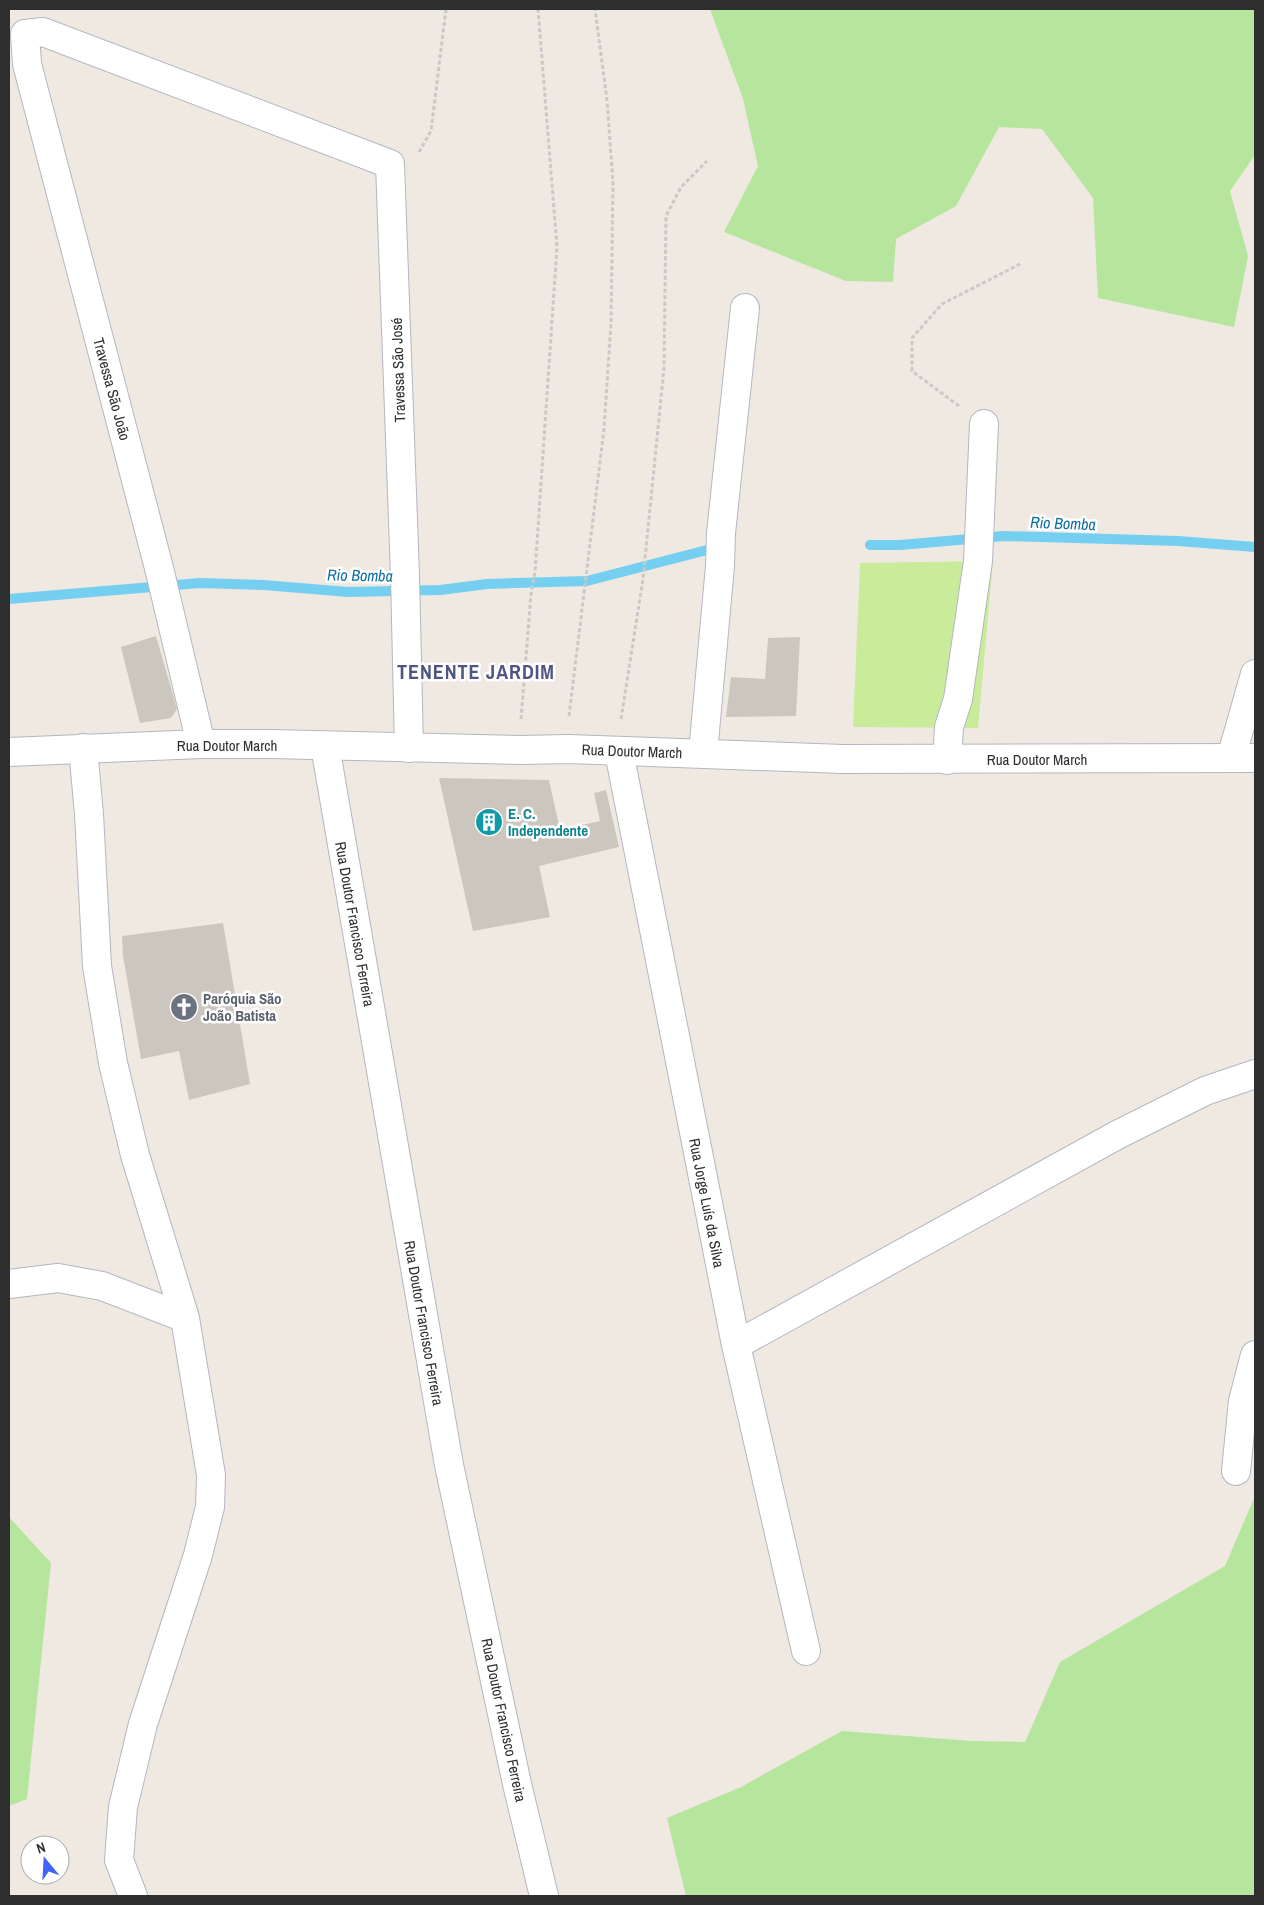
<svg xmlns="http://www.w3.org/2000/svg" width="1264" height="1905" font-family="'Archivo Narrow',sans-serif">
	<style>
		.green { fill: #b6e59e }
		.pitch { fill: #c9ec9a }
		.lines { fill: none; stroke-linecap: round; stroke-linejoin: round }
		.stream { stroke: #75cff0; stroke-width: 10 }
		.building { fill: #cbc7bf }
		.street-casing { stroke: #b4b7c1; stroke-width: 30 }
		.secondary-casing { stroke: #b4b7c1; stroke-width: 30 }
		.path { stroke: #c9c9c9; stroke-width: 3; stroke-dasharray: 4 2.5; stroke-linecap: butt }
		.street { stroke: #fff; stroke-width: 28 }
		.secondary { stroke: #fff; stroke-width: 28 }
		.labels { text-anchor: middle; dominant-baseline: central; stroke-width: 5; stroke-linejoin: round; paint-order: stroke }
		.street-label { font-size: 15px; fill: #2e2e2e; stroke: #fff }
		.culture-label { font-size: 15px; font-weight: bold; fill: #0d838f; stroke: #fff; text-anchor: start }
		.worship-label { font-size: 15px; font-weight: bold; fill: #5b616d; stroke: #fff; text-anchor: start }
		.water-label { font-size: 16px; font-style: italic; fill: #0d6fa3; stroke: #fff }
		.district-label { font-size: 20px; font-weight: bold; letter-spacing: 1px; fill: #4d5680; stroke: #fff }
	</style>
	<rect width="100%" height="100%" fill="#efe9e1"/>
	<path class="green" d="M710 9H1255V155L1230 191 1248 256 1234 327 1098 298 1093 198 1042 129 999 127 956 206 896 239 893 282 846 281 724 232 758 166 743 99Z
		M1255 1496V1896H686L667 1818 741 1787 842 1731 972 1741 1025 1742 1060 1662 1225 1566Z
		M9 1517 51 1563 27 1799 9 1806Z"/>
	<path class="pitch" d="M993 561 978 728 853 727 860 563Z"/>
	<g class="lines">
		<path class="stream" d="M870 545H900L1004 536 1178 541 1255 547
			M9 599 200 583 264 585 348 592 440 590 487 584 587 581 707 550"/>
	</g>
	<path class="building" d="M156 636 177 709 171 718 140 723 121 647Z
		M800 637 796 716 726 717 731 677 765 679 768 638Z
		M439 778 549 780 560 830 600 821 594 793 606 790 619 847 539 866 550 917 473 931Z
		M223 923 250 1084 189 1100 179 1051 141 1059 123 956 122 936Z"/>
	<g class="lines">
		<g class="street-casing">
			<path id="street" d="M201 744 159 568 27 64 25 34 43 32 390 164 405 576 409 748
				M325 746 449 1465 517 1784 544 1896
				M83 748 89 814 97 966 113 1063 135 1155 185 1318 211 1475 210 1507 198 1555 143 1724 123 1807 119 1860 133 1896
				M619 752 736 1345 806 1651
				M703 753 720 566 721 533 745 308
				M1231 758 1255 674
				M947 760 949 727 958 699 978 561 984 424
				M9 1284 58 1278 102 1286 185 1318
				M736 1345 1119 1134 1205 1091 1255 1074
				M1236 1471 1243 1401 1255 1355"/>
		</g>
		<g class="secondary-casing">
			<path id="secondary" d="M9 752 201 744H272L521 750 569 749 843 759 1255 758"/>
		</g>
		<path class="path" d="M419 152 431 131 446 9
			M959 406 912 371V338L942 304 1020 264
			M569 716 604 429 611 323 613 183 607 100 595 9
			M521 719 531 594 535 572 557 247 538 9
			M621 719 643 579 664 368 666 216 681 187 707 161"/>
		<use href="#street" class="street"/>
		<use href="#secondary" class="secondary"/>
	</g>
	<defs>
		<g id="building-disc" transform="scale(1.4375)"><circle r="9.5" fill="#0f9aa8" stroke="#fff"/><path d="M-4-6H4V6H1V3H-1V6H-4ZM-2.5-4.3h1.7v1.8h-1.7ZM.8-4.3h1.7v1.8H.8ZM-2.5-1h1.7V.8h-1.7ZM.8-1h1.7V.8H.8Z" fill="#fff"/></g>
		<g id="church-disc" transform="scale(1.4375)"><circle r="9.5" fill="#6b7280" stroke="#fff"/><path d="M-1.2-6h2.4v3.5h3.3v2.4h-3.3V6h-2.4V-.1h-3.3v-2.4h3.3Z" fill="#fff"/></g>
	</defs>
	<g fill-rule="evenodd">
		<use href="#building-disc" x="489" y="822"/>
		<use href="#church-disc" x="184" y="1007"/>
	</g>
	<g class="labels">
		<g class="street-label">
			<text transform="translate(398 370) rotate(-92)">Travessa São José</text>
			<text transform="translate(112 389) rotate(75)">Travessa São João</text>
			<text x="227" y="745">Rua Doutor March</text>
			<text transform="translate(632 751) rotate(2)">Rua Doutor March</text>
			<text x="1037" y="759">Rua Doutor March</text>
			<text transform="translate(355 924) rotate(80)">Rua Doutor Francisco Ferreira</text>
			<text transform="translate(707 1203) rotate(79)">Rua Jorge Luís da Silva</text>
			<text transform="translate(424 1323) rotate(80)">Rua Doutor Francisco Ferreira</text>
			<text transform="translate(504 1720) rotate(78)">Rua Doutor Francisco Ferreira</text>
		</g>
		<g class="culture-label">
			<text x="508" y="813">E. C.<tspan x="508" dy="17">Independente</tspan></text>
		</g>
		<g class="worship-label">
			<text x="203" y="998">Paróquia São<tspan x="203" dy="17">João Batista</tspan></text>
		</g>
		<g class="water-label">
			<text transform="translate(1063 523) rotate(2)">Rio Bomba</text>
			<text transform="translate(360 575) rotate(1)">Rio Bomba</text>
		</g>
		<g class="district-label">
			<text x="476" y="671">TENENTE JARDIM</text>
		</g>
	</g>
	<rect width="1264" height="1905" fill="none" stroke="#2e2e2e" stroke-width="20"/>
	<g transform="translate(45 1860) rotate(342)"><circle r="24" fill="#ffffff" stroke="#ababab"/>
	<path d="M0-4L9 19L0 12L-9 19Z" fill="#4264fb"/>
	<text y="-8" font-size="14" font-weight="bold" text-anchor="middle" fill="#2e2e2e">N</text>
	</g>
</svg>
